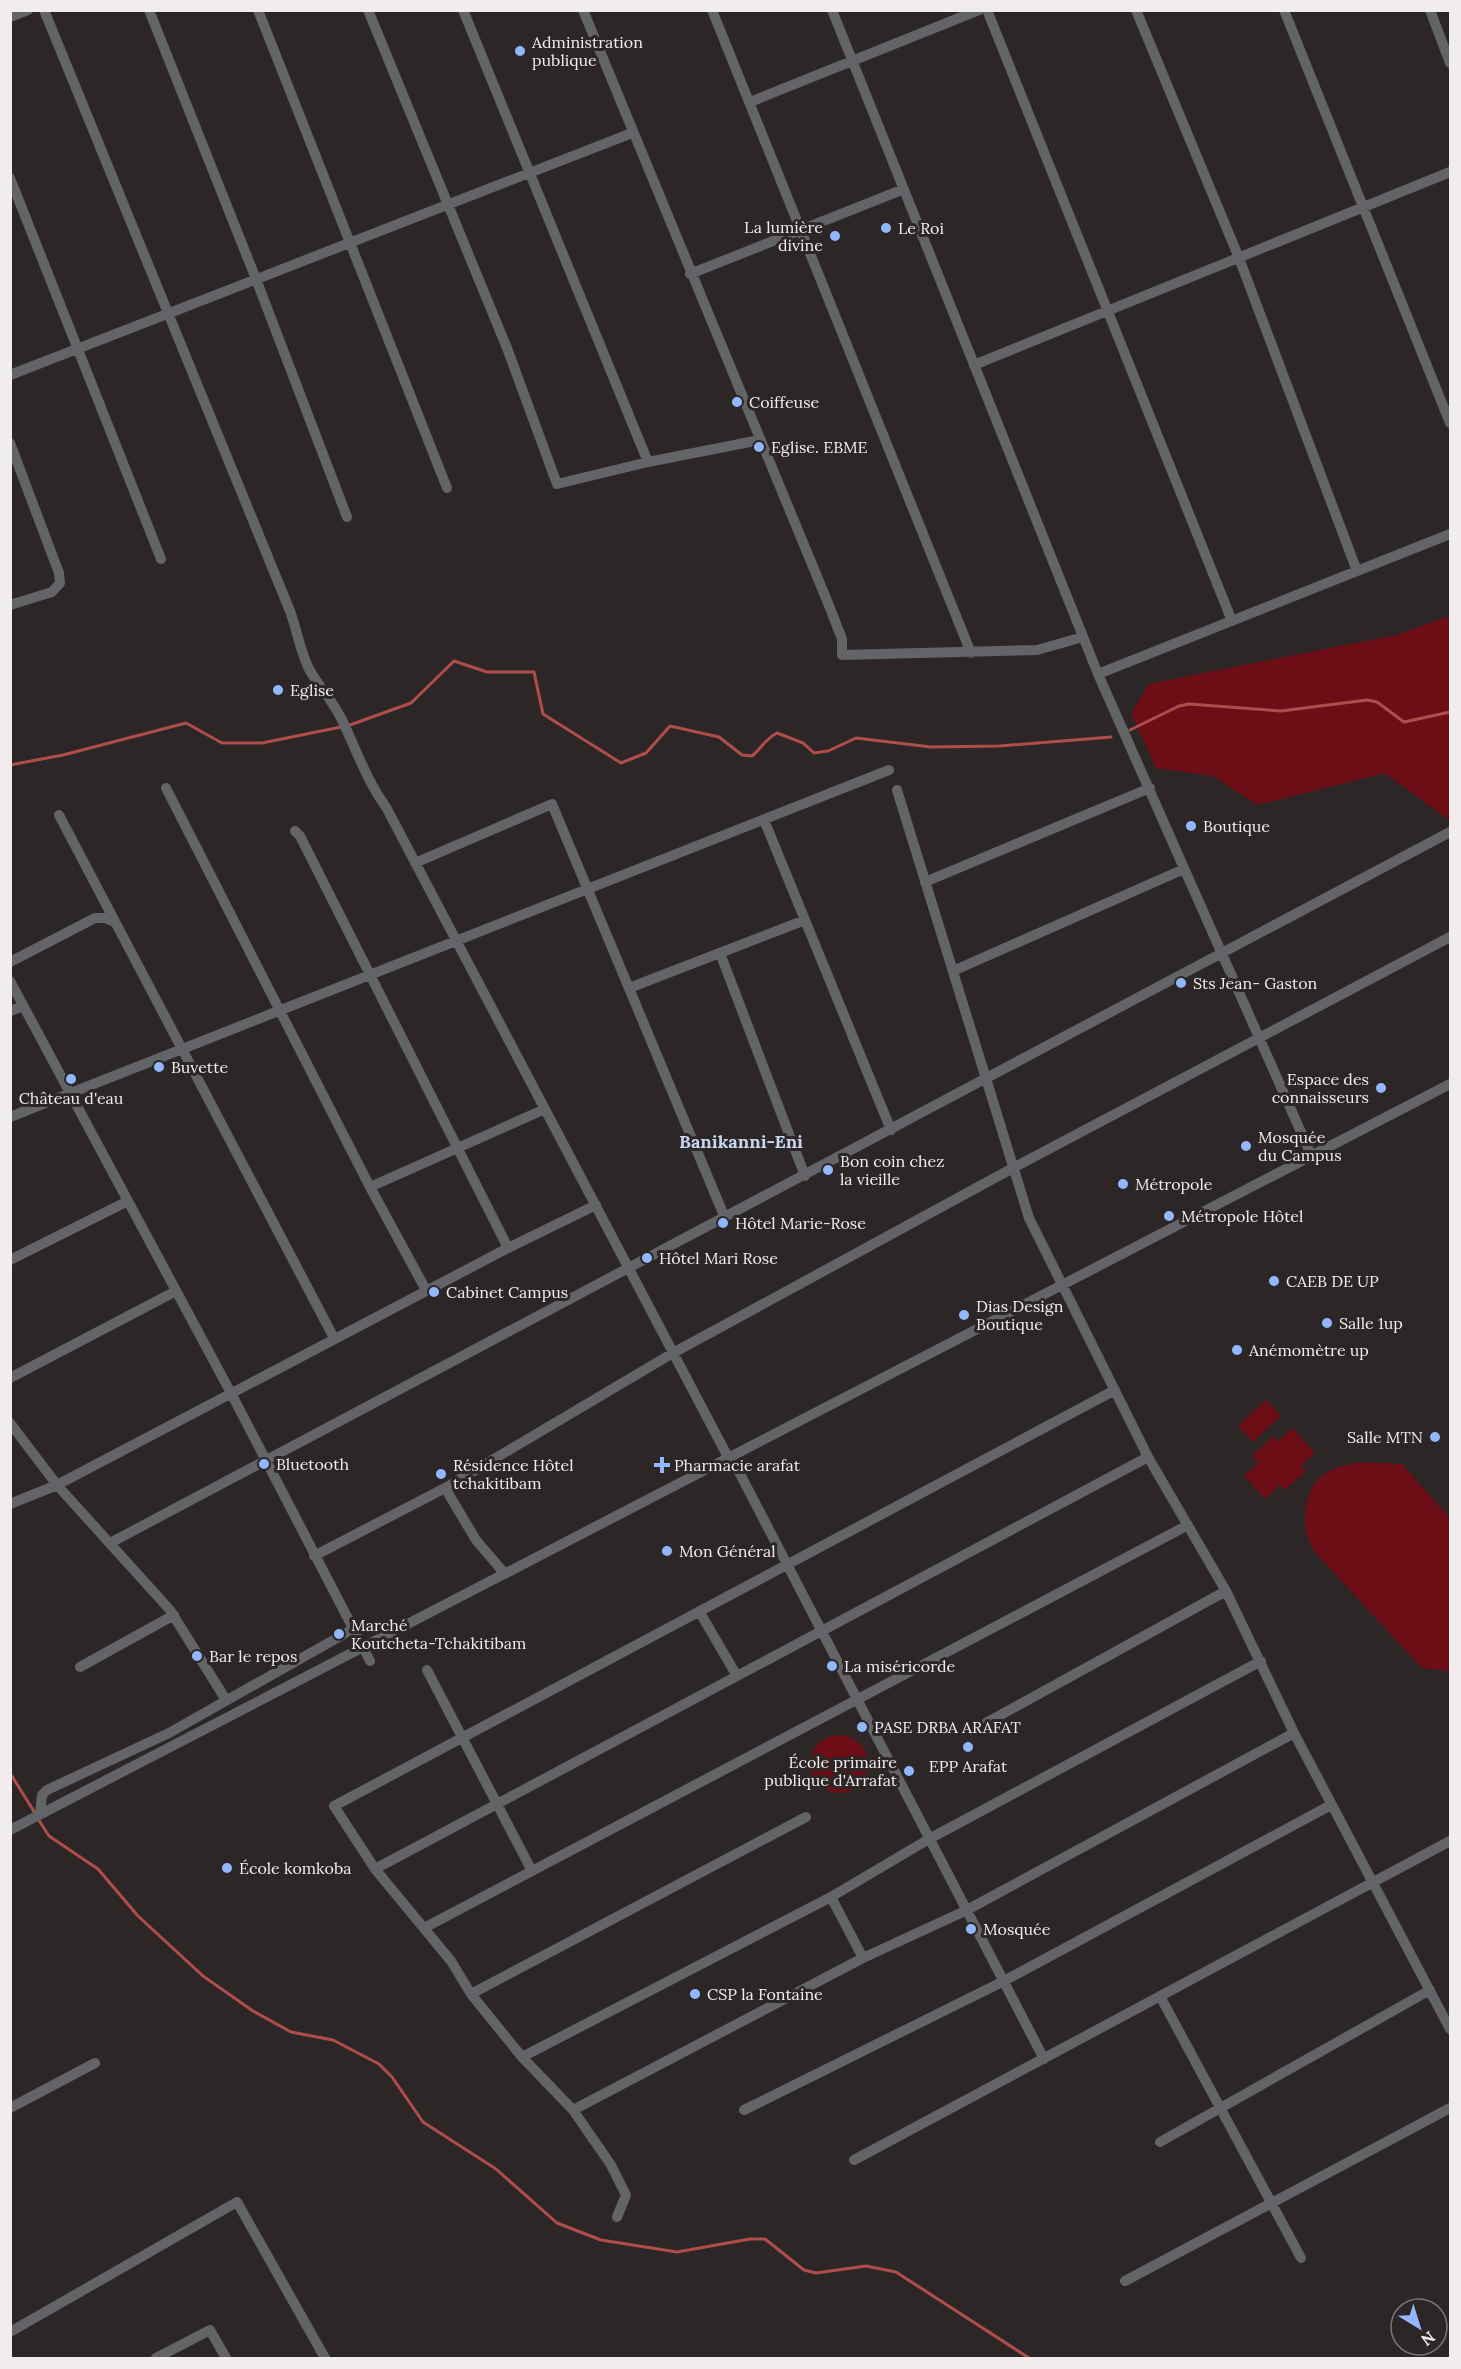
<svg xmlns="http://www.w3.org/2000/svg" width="1461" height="2369" font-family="Lora,serif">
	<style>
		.green { fill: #6d0e17 }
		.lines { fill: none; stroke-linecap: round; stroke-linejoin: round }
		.stream { stroke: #af4d4b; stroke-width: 3 }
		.minor { stroke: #636467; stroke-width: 10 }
		.poi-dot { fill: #91b8fd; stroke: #2d2626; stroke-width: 2 }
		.labels { text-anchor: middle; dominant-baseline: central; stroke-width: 6; stroke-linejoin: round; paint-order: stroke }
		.poi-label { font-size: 16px; fill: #f1edec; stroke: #2d2626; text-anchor: start }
		.neighbourhood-label { font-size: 18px; font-weight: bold; fill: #c9d8f2; stroke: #2d2626 }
	</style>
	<rect width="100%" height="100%" fill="#2d2626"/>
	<path class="green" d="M1450 616V821L1385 773 1257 805 1213 776 1156 768 1131 713 1149 684 1396 635Z
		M1266 1400 1281 1416 1253 1442 1238 1426Z
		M1292 1428 1315 1453 1301 1466 1306 1471 1285 1490 1280 1485 1265 1499 1244 1476 1258 1463 1252 1456 1273 1436 1278 1441Z
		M1359 1462 1402 1464 1450 1518V1671L1422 1668 1314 1551C1300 1528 1301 1487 1328 1472 1336 1466 1349 1465 1359 1462Z
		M810 1764a29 29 0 1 1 58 0a29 29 0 1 1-58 0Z"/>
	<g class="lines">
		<path class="stream" d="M347 726 411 703 454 661 487 672H534L543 714 621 763 646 753 670 726 719 737 742 755 752 756C762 748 765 739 777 733L803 743 814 753 828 751 856 738 931 747 999 746 1111 737
			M1130 730 1179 706 1189 704 1281 711 1367 700 1377 702 1404 722 1450 712
			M10 765 63 755 186 723 222 743H262L341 727
			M10 1773 35 1813
			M38 1819 49 1836 98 1869 138 1916 203 1976 253 2011 291 2032 333 2040 379 2064 392 2077 423 2122 496 2169 557 2223 601 2240 677 2252 750 2239H765L804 2270 816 2273 866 2266 896 2272 1029 2358"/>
		<path class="minor" d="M44 10 290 611C297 630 300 651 309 669 319 687 333 701 342 720 356 749 367 781 386 807L729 1459 738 1470 1044 2059
			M149 10 256 279 347 517
			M258 10 447 488
			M368 10 507 348 557 484 648 462 760 440
			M463 10 648 462
			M583 10 828 603 842 639V655L1037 650 1083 637
			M712 10 971 653
			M832 10 1098 674 1312 1157
			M987 10 1232 621
			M1136 10 1239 258 1357 571
			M1284 10 1450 423
			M1430 10 1450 63
			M10 17 28 10
			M750 102 979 10
			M10 178 161 559
			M690 274 904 189
			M974 365 1450 172
			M10 375 632 133
			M10 443 59 573 60 583 52 592 10 605
			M1098 674 1450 534
			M166 788 370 1187 426 1290
			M897 790 1029 1218 1148 1457 1226 1591 1294 1733 1450 2029
			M59 815 334 1338
			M764 820 891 1130
			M295 831 300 836 508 1248
			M415 863 552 804 725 1218
			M925 882 1150 788
			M720 953 805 1176
			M10 962 95 918H105L115 922
			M953 971 1184 869
			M10 981 232 1395 370 1661
			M629 988 805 920
			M10 1011 23 1006
			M10 1117 889 770
			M370 1187 545 1109
			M10 1260 128 1201
			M10 1378 176 1291
			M10 1423 57 1485 170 1610 226 1700
			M445 1488 476 1540 505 1574
			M10 1504 57 1485 508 1248 596 1205
			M110 1543 1450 832
			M314 1556 445 1488 673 1353 1013 1168 1450 937
			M699 1611 737 1676
			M80 1667 174 1615
			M427 1670 532 1871
			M986 1723 1226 1591
			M40 1814 42 1795 47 1790 169 1733 353 1629
			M10 1830 1450 1084
			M375 1869 1148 1457
			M831 1897 863 1958
			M424 1928 1188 1525
			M471 1994 806 1817
			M1160 1996 1301 2258
			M522 2057 831 1897 929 1839 1261 1661
			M10 2108 95 2063
			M573 2110 863 1958 965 1911 1294 1733
			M744 2110 1002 1982 1331 1805
			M1160 2142 1430 1990
			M854 2160 1450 1841
			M617 2217 626 2195 611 2165 573 2110 522 2057 471 1994 451 1961 375 1869 334 1806 1115 1390
			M1125 2281 1450 2108
			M10 2332 237 2202 325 2358
			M156 2358 210 2330 226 2358"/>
	</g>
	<g class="poi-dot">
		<circle cx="520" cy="51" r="6"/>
		<circle cx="886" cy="228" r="6"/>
		<circle cx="835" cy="236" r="6"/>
		<circle cx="737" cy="402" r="6"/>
		<circle cx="759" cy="447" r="6"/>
		<circle cx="278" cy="690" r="6"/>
		<circle cx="1191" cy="826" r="6"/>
		<circle cx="1181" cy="983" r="6"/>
		<circle cx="159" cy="1067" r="6"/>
		<circle cx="71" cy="1079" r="6"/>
		<circle cx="1381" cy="1088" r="6"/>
		<circle cx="1246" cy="1146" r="6"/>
		<circle cx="828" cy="1170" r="6"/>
		<circle cx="1123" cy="1184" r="6"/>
		<circle cx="1169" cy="1216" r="6"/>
		<circle cx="723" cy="1223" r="6"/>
		<circle cx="647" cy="1258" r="6"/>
		<circle cx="1274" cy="1281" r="6"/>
		<circle cx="434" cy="1292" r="6"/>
		<circle cx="964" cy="1315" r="6"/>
		<circle cx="1327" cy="1323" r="6"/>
		<circle cx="1237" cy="1350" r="6"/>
		<circle cx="1435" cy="1437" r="6"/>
		<circle cx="264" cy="1464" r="6"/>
		<path d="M659 1456h6v6h6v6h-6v6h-6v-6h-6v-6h6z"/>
		<circle cx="441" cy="1474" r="6"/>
		<circle cx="667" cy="1551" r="6"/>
		<circle cx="339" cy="1634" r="6"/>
		<circle cx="197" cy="1656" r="6"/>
		<circle cx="832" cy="1666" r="6"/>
		<circle cx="862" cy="1727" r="6"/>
		<circle cx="968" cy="1747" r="6"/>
		<circle cx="909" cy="1771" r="6"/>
		<circle cx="227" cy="1868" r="6"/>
		<circle cx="971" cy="1929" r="6"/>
		<circle cx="695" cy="1994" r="6"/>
	</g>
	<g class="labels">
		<g class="poi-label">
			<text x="532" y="42">Administration<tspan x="532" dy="18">publique</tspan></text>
			<text x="823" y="227" text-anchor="end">La lumière<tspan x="823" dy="18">divine</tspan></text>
			<text x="898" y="228">Le Roi</text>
			<text x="749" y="402">Coiffeuse</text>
			<text x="771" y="447">Eglise. EBME</text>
			<text x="290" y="690">Eglise</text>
			<text x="1203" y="826">Boutique</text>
			<text x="1193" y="983">Sts Jean- Gaston</text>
			<text x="171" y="1067">Buvette</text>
			<text x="1369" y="1079" text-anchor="end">Espace des<tspan x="1369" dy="18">connaisseurs</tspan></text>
			<text x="71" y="1098" text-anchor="middle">Château d'eau</text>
			<text x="1258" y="1137">Mosquée<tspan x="1258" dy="18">du Campus</tspan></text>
			<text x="840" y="1161">Bon coin chez<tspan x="840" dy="18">la vieille</tspan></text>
			<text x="1135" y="1184">Métropole</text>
			<text x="1181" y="1216">Métropole Hôtel</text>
			<text x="735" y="1223">Hôtel Marie-Rose</text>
			<text x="659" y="1258">Hôtel Mari Rose</text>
			<text x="1286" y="1281">CAEB DE UP</text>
			<text x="446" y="1292">Cabinet Campus</text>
			<text x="976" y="1306">Dias Design<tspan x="976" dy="18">Boutique</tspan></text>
			<text x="1339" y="1323">Salle 1up</text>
			<text x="1249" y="1350">Anémomètre up</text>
			<text x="1423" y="1437" text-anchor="end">Salle MTN</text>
			<text x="276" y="1464">Bluetooth</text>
			<text x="453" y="1465">Résidence Hôtel<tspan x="453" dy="18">tchakitibam</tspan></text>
			<text x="674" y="1465">Pharmacie arafat</text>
			<text x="679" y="1551">Mon Général</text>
			<text x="351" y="1625">Marché<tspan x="351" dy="18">Koutcheta-Tchakitibam</tspan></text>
			<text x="209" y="1656">Bar le repos</text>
			<text x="844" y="1666">La miséricorde</text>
			<text x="874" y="1727">PASE DRBA ARAFAT</text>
			<text x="897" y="1762" text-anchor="end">École primaire<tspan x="897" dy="18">publique d'Arrafat</tspan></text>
			<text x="968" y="1766" text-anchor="middle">EPP Arafat</text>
			<text x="239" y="1868">École komkoba</text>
			<text x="983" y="1929">Mosquée</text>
			<text x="707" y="1994">CSP la Fontaine</text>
		</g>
		<g class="neighbourhood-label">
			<text x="741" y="1141">Banikanni-Eni</text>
		</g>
	</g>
	<rect width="1461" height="2369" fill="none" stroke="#f1edec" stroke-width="24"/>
	<g transform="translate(1419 2327) rotate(142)"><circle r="28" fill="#2d2626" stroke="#7b7675" stroke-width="1.5"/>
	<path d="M0-4.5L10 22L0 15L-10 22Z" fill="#91b8fd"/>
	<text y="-9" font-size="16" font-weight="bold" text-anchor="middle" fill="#f1edec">N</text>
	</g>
</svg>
